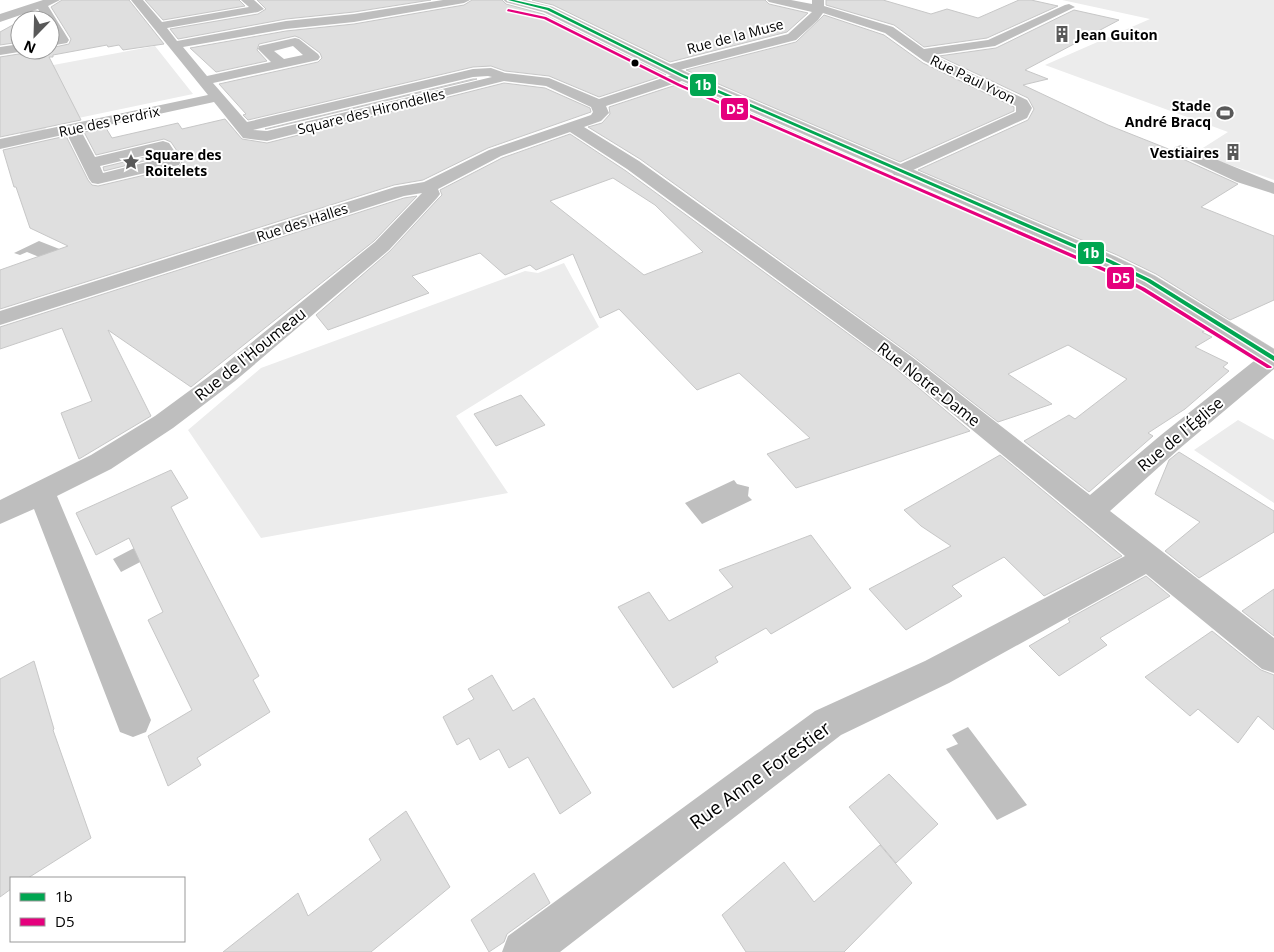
<svg xmlns="http://www.w3.org/2000/svg" width="1274" height="952" font-family="'Open Sans',sans-serif">
	<style>
		.green { fill: #ececec }
		.water { fill: #bfbfbf }
		.building { fill: #dfdfdf; stroke: #c7c7c7; fill-rule: evenodd }
		.lines { fill: none; stroke-linecap: round; stroke-linejoin: round }
		.major-casing { stroke: #dbdbdb; stroke-width: 1 }
		.minor { fill: #bebebe; fill-rule: evenodd }
		.major { fill: #bebebe; fill-rule: evenodd }
		.bus-1-casing { stroke: #fff; stroke-width: 3 }
		.bus-2-casing { stroke: #fff; stroke-width: 3 }
		.bus-1 { fill: #00a651; fill-rule: evenodd }
		.bus-2 { fill: #e5007d; fill-rule: evenodd }
		.bus-dot { fill: #000; stroke: #fff; stroke-width: 2 }
		.labels { text-anchor: middle; dominant-baseline: central; stroke-width: 4; stroke-linejoin: round; paint-order: stroke }
		.far-poi-label { font-size: 14px; font-weight: bold; fill: #000; stroke: #fff; text-anchor: start }
		.far-street-label { font-size: 14px; fill: #000; stroke: #fff }
		.street-label { font-size: 16px; fill: #000; stroke: #fff }
		.near-street-label { font-size: 19px; fill: #000; stroke: #fff }
		.line-badge { stroke: #fff; stroke-width: 2 }
		.badge-label { font-size: 14px; text-anchor: middle; font-weight: bold; fill: #fff }
	</style>
	<rect width="100%" height="100%" fill="#fff"/>
	<path class="green" d="M1062 0H1274V180L1195 153 1228 132 1045 65 1150 19Z
		M155 46 193 94 45 125 46 131 21 136 0 75Z
		M564 263 599 327 456 416 508 493 261 538 188 430 261 368 525 271 538 273Z
		M1238 420 1274 440V503L1194 450Z"/>
	<path class="water" d="M39 241 62 250 44 259 27 252 20 255 14 253Z
		M734 480 737 484 749 487 748 496 752 500 702 524 685 503Z
		M161 534 169 547 121 572 113 559Z
		M968 727 1027 805 997 820 946 749 958 744 952 735Z"/>
	<path class="building" d="M62 0H129L164 44 123 50 119 45 108 47 107 45 53 55V57H49L81 120 0 137V57L25 53 27 50H50V48L69 44 71 39 51 7Z
		M145 0H239L245 6 163 20Z
		M257 0H431L354 12 286 19 178 39 170 29 258 14 266 9Z
		M472 0H502L506 4 543 14 666 75 599 97 549 76 505 71 491 66 473 67 248 120 243 115 246 114 219 84 318 62 322 58 320 53 300 38 295 36 259 44 257 50 267 61 216 72 190 48 286 31 354 24 464 5Z
		M532 0H765L769 4 808 13 787 32 670 62 553 5Z
		M826 0H883L931 14 947 9 978 18 1019 0H1031L1058 6 987 38 924 47 894 25 826 5Z
		M1074 10 1119 20 1025 70 1048 79 1023 85 1108 125 1171 150 1174 155 1238 184 1201 207 1274 236V300L1230 320 1156 274 1117 255 918 170 1028 120 1034 109 1028 98 939 56 996 48Z
		M824 15 884 35 923 63 1014 107V111L900 162 686 70 796 42Z
		M20 21V42L0 45V32Z
		M477 79 267 129H265L473 79Z
		M504 83 545 88 590 108 591 112 488 148 423 180 394 185 0 309V270L68 246 30 228 16 187H14L3 150 66 136 88 180 92 185 98 186 179 167 183 160 171 142 164 139 96 155 84 132 106 128 112 138 178 123 182 129 225 119 242 139 267 143Z
		M682 83 1101 267 1140 286 1208 329 1202 332 1212 337 1195 347 1228 363 1223 367 1229 371 1185 409 1148 433 1153 436 1089 492 1024 441 1069 415 1075 419 1127 379 1068 345 1008 374 1052 404 998 422 913 356 640 159 588 127 602 123 610 114 609 107Z
		M570 134 626 171 895 368 970 431 796 488 767 454 810 438 739 373 697 390 619 309 600 318 573 254 536 270 530 265 505 275 480 253 412 276 429 293 328 330 316 315 390 251 438 199 442 195 440 190 502 158ZM613 178 655 205 703 252 644 275 550 201Z
		M158 154 160 157 104 171 103 167Z
		M417 196 374 241 191 387 108 330 151 416 79 459 61 413 92 401 62 328 0 349V327L404 198Z
		M521 395 545 425 496 446 474 414Z
		M1179 452 1274 511V532L1199 578 1165 551 1200 522 1155 494 1169 460Z
		M1000 455 1122 556 1044 596 1004 557 952 586 962 596 906 630 869 589 951 546 921 526 904 510Z
		M171 470 188 498 171 507 259 676 253 680 270 712 197 758 201 765 168 786 148 736 192 710 148 620 163 612 129 538 96 555 76 513Z
		M811 535 851 588 771 634 766 628 715 657 718 662 673 688 618 607 649 592 669 621 733 587 719 570Z
		M1146 576 1170 596 1100 638 1107 645 1059 676 1029 646 1070 622 1068 619Z
		M1274 589V636L1242 611Z
		M1212 631 1261 670 1274 675V730L1258 716 1238 743 1198 709 1190 716 1145 677Z
		M34 661 54 729 53 730 91 838 28 878H11V889L0 897V679Z
		M492 675 513 711 534 698 591 793 560 814 528 757 509 768 499 749 480 760 469 738 457 745 443 717 474 699 468 689Z
		M889 774 938 824 896 863 849 807Z
		M406 811 450 887 371 952H223L298 893 308 916 381 860 369 839Z
		M880 845 912 883 844 952H746L722 915 784 862 814 902Z
		M534 873 550 903 507 934 504 942 489 952 471 920Z"/>
	<g class="lines">
		<g class="major-casing">
			<path id="major" d="M504 0H524L552 7 688 73 1116 257 1155 276 1274 349V366L1266 364 1141 284 1102 265 678 79 544 12 506 2Z"/>
		</g>
		<path class="minor" d="M43 0H60L48 6 69 40 67 43 50 46V38L55 37 50 29V20H45L38 9 0 22V14Z
			M131 0H143L162 22 249 7 241 0H254L264 9 258 12 167 28 177 41 286 21 354 14 443 0H470L464 3 354 22 286 29 183 47 207 76 271 62 258 49 259 46 295 38 299 39 318 54 320 57 318 60 213 83 247 122 473 69 491 68 505 73 549 78 599 99 678 73H688L690 76 688 79 606 106 609 113 601 121 584 127 639 161 912 357 1090 495 1161 435 1264 353 1274 351V369L1179 449 1110 511 1274 638V673L1262 669 1146 574 949 683 841 735 560 952H502L508 936 815 711 925 661 1125 556 896 367 627 169 570 132 501 156 438 189 440 194 437 198 389 250 235 381 173 428 111 469 57 496 151 720 146 732 133 737 120 732 34 509 0 524V500L91 455 155 416 219 369 375 242 422 193 404 196 0 325V311L395 187 424 182 489 150 591 115 593 112 591 107 546 86 504 81 267 141 243 138 214 102 81 131 95 157 163 141 169 143 181 161 179 165 98 184 92 183 89 179 67 134 0 149V139L208 95ZM293 46 303 55 284 59 274 51ZM488 76 492 77 267 131 253 130 473 77ZM159 152 163 158 103 173 100 166Z
			M767 0H791L812 4V0H824V6L893 27 924 49 988 40 1065 5 1069 4 1075 7 995 46 933 55 1027 100 1032 108 1027 118 900 176 894 175 891 171 894 167 1016 112V106L924 61 885 33 823 13 818 20 796 40 668 73 661 69 663 66 788 34 812 12 769 2Z
			M20 44V50L25 51 0 55V47Z
			M1181 145 1274 183V194L1237 182 1175 153 1173 150 1175 147Z"/>
		<use href="#major" class="major"/>
		<g class="bus-1-casing">
			<path id="bus-1" d="M508 0H514L549 8 684 75 1111 260 1150 279 1274 356V361L1146 281 1107 262 682 77 547 10Z"/>
		</g>
		<g class="bus-2-casing">
			<path id="bus-2" d="M508 9 546 17 680 84 1107 269 1145 288 1272 367 1271 368H1267L1141 290 1103 271 678 86 544 19 507 11Z"/>
		</g>
		<use href="#bus-1" class="bus-1"/>
		<use href="#bus-2" class="bus-2"/>
	</g>
	<defs>
		<g id="building-bare" transform="scale(1.35)"><path d="M-4-6H4V6H1V3H-1V6H-4ZM-2.5-4.3h1.7v1.8h-1.7ZM.8-4.3h1.7v1.8H.8ZM-2.5-1h1.7V.8h-1.7ZM.8-1h1.7V.8H.8Z" fill="#595959" stroke="#fff" stroke-width="2.5" paint-order="stroke"/></g>
		<g id="stadium-bare" transform="scale(1.35)"><path d="M0-5a6.5 5 0 1 0 0 10a6.5 5 0 1 0 0-10ZM-3.5-1.8h7v3.6h-7Z" fill="#595959" stroke="#fff" stroke-width="2.5" paint-order="stroke"/></g>
		<g id="sight-bare" transform="scale(1.35)"><path d="M0-6L1.8-2.2L6-1.7L2.9 1.2L3.7 5.4L0 3.3L-3.7 5.4L-2.9 1.2L-6-1.7L-1.8-2.2Z" fill="#595959" stroke="#fff" stroke-width="2.5" paint-order="stroke"/></g>
	</defs>
	<g fill-rule="evenodd">
		<use href="#building-bare" x="1062" y="34"/>
		<use href="#stadium-bare" x="1225" y="113"/>
		<use href="#building-bare" x="1233" y="152"/>
		<use href="#sight-bare" x="131" y="162"/>
	</g>
	<circle class="bus-dot" cx="635" cy="63" r="4.5"/>
	<g class="labels">
		<g class="far-poi-label">
			<text x="1076" y="34">Jean Guiton</text>
			<text x="1211" y="105" text-anchor="end">Stade<tspan x="1211" dy="16">André Bracq</tspan></text>
			<text x="1219" y="152" text-anchor="end">Vestiaires</text>
			<text x="145" y="154">Square des<tspan x="145" dy="16">Roitelets</tspan></text>
		</g>
		<g class="far-street-label">
			<text transform="translate(735 36) rotate(-15)">Rue de la Muse</text>
			<text transform="translate(973 79) rotate(26)">Rue Paul Yvon</text>
			<text transform="translate(371 111) rotate(-14)">Square des Hirondelles</text>
			<text transform="translate(109 121) rotate(-12)">Rue des Perdrix</text>
			<text transform="translate(302 222) rotate(-18)">Rue des Halles</text>
		</g>
		<g class="street-label">
			<text transform="translate(250 354) rotate(-39)">Rue de l'Houmeau</text>
			<text transform="translate(929 384) rotate(38)">Rue Notre-Dame</text>
			<text transform="translate(1180 434) rotate(-40)">Rue de l'Église</text>
		</g>
		<g class="near-street-label">
			<text transform="translate(760 775) rotate(-36)">Rue Anne Forestier</text>
		</g>
	</g>
	<g class="line-badge">
		<rect x="689" y="73" width="28" height="24" rx="5" fill="#00a651"/>
		<rect x="720" y="97" width="29" height="24" rx="5" fill="#e5007d"/>
		<rect x="1077" y="241" width="28" height="24" rx="5" fill="#00a651"/>
		<rect x="1106" y="266" width="29" height="24" rx="5" fill="#e5007d"/>
	</g>
	<g class="badge-label">
		<text x="703" y="90">1b</text>
		<text x="735" y="114">D5</text>
		<text x="1091" y="258">1b</text>
		<text x="1121" y="283">D5</text>
	</g>
	<rect x="10" y="877" width="175" height="65" fill="#ffffff" stroke="#999999"/>
	<rect x="20" y="893" width="25" height="8" fill="#00a651" stroke="#999999"/>
	<text x="55" y="902" font-size="15" fill="#000000">1b</text>
	<rect x="20" y="918" width="25" height="8" fill="#e5007d" stroke="#999999"/>
	<text x="55" y="927" font-size="15" fill="#000000">D5</text>
	<g transform="translate(35 35) rotate(203)"><circle r="24" fill="#ffffff" stroke="#999999"/>
	<path d="M0-4L9 19L0 12L-9 19Z" fill="#595959"/>
	<text y="-8" font-size="14" font-weight="bold" text-anchor="middle" fill="#000000">N</text>
	</g>
</svg>
